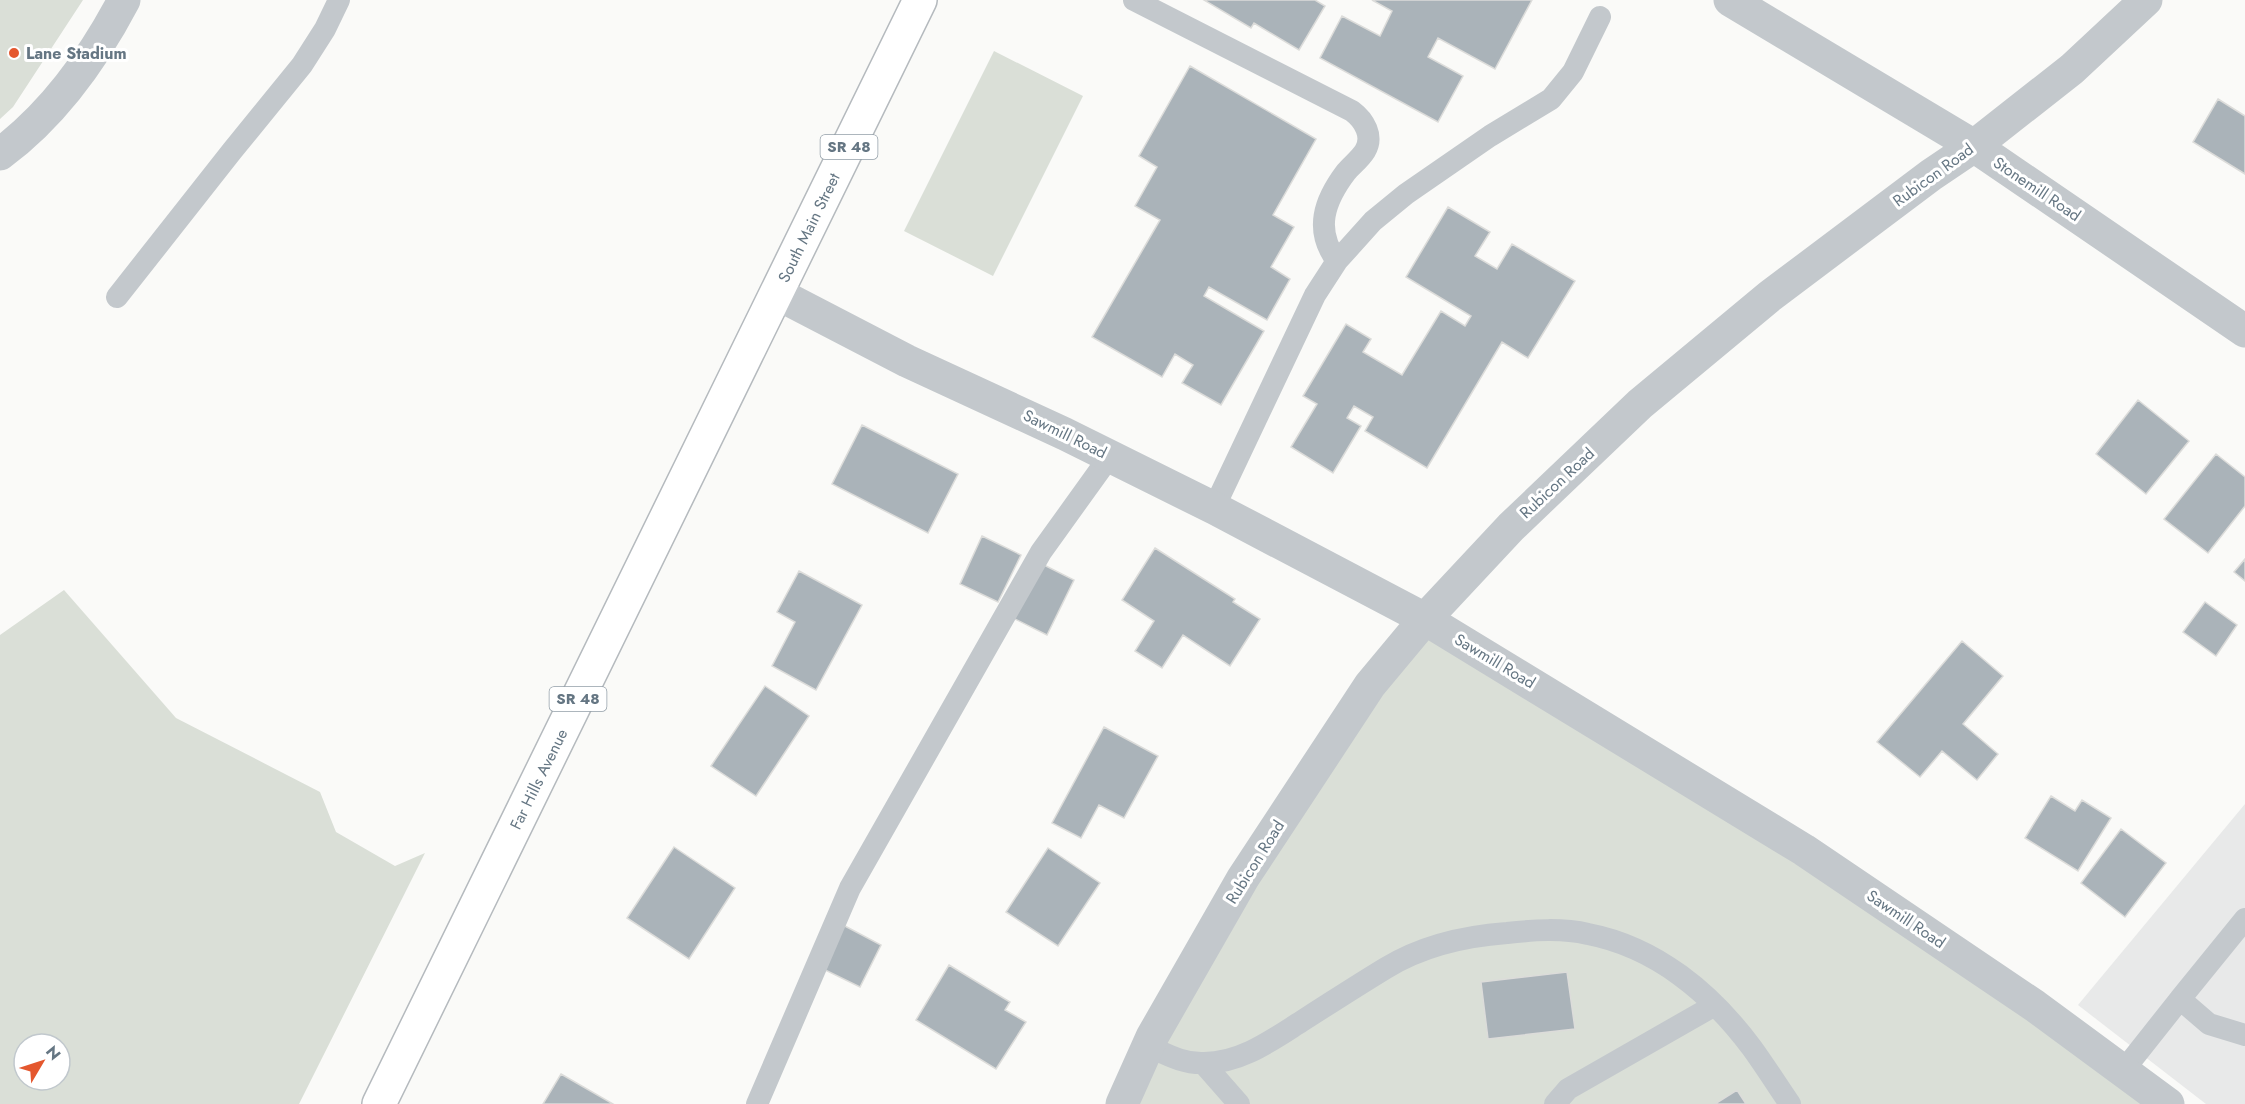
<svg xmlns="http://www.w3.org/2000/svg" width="2245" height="1104" font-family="Jost,sans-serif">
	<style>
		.built { fill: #e8e9e9 }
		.green { fill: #dadfd7; fill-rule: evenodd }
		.building { fill: #aab3b9; stroke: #dcdcda; stroke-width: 1.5 }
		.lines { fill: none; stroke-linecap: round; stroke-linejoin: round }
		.primary-casing { stroke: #b5babe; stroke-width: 36 }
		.service { stroke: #c3c8cc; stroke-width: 22 }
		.minor { stroke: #c3c8cc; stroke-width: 33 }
		.primary { stroke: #fff; stroke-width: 33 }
		.poi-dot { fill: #e4572e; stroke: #fff; stroke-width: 2 }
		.labels { text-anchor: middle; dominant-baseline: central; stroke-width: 6; stroke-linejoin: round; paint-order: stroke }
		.shield { fill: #fff; stroke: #939fa8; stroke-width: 1.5 }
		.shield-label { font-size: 15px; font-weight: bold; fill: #657683 }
		.poi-label { font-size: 16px; font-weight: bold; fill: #657683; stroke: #fff; text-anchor: start }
		.street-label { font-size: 16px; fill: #657683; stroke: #fff }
	</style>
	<rect width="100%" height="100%" fill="#fafaf8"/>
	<path class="built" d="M2245 804V1104H2206L2078 1005Z"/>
	<path class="green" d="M0 0H83L13 107 0 119Z
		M994 51 1083 96 993 276 904 231Z
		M64 590 176 718 320 792 336 832 395 866 425 853 299 1104H0V635ZM24 1044H60V1080H24Z
		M1425 619 2168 1104H1122L1152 1037Z"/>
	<path class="building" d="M1204 0H1315L1325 6 1299 50 1254 23 1251 28Z
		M1372 0H1532L1495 69 1438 38 1428 57 1463 76 1438 122 1320 58 1342 16 1380 36 1392 11Z
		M1190 66 1316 139 1273 215 1294 227 1271 267 1290 279 1267 320 1209 287 1204 296 1264 331 1221 405 1182 383 1193 365 1175 354 1162 377 1092 337 1160 220 1135 206 1157 167 1139 156Z
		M2218 99 2245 116V174L2193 142Z
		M1448 207 1490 232 1475 256 1497 269 1512 244 1575 281 1528 358 1502 342 1427 468 1365 431 1373 417 1354 406 1347 418 1361 426 1333 473 1291 447 1317 404 1303 396 1346 324 1371 339 1363 352 1402 375 1441 311 1465 326 1471 316 1406 277Z
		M2138 400 2189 441 2146 494 2096 454Z
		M862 425 958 474 928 533 832 484Z
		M2216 454 2245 477V506L2208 553 2164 519Z
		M982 536 1021 555 998 602 960 584Z
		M1155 548 1235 599 1233 602 1260 619 1230 666 1183 635 1162 668 1135 651 1154 621 1122 600Z
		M2245 559V581L2234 572Z
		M1034 560 1074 580 1047 635 1007 615Z
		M799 571 862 605 816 690 772 666 795 622 777 612Z
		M2205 602 2237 625 2216 656 2183 632Z
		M1962 641 2003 676 1963 724 1998 754 1977 780 1942 751 1920 777 1877 742Z
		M765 686 809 716 756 796 711 766Z
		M1104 727 1158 756 1124 818 1099 805 1081 838 1052 823Z
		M2051 796 2075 811 2082 800 2111 818 2078 871 2025 838Z
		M2121 829 2166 863 2125 917 2081 883Z
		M674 847 735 888 689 959 627 918Z
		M1048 848 1100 883 1058 946 1006 912Z
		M843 925 881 945 860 987 821 968Z
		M949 965 1010 1002 1005 1010 1026 1022 996 1069 916 1020Z
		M1567 972 1575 1029 1488 1039 1481 982Z
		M561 1074 613 1104H543Z
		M1737 1090 1746 1104H1715Z"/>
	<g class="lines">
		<g class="primary-casing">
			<g id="primary">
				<path id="s1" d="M379 1104 920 0"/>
			</g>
		</g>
		<path class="service" d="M1134 0 1352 111C1364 120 1374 136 1365 151 1360 159 1352 165 1346 172 1324 201 1314 230 1337 261
			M117 297 232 151 302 65 325 29 339 0
			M1214 508 1315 295 1337 261 1373 221 1406 194 1490 136 1551 99 1573 72 1600 17
			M2180 999 2245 919
			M1148 1046C1166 1054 1183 1064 1204 1063 1241 1063 1272 1040 1302 1021 1330 1003 1358 985 1386 968 1422 946 1466 936 1507 933 1534 930 1562 928 1588 934 1656 947 1711 993 1752 1048 1765 1066 1777 1085 1790 1104
			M1203 1063 1239 1104
			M2123 1071 2180 999 2209 1024 2245 1035
			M757 1104 850 888 1041 552 1110 456
			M1555 1104 1568 1089 1715 1005"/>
		<path class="minor" d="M1730 0 1974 146 2245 331
			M0 154C54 114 93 59 124 0
			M778 294 907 361 1065 434 1214 508 1425 619 1804 850 2035 1006 2168 1104
			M1122 1104 1152 1037 1243 878 1370 685 1425 619 1511 527 1640 404 1770 296 1931 175 1974 146 2072 69 2146 0"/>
		<use href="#primary" class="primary"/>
	</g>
	<circle class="poi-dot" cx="14" cy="53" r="6"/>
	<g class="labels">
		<g class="shield">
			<rect x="820.5" y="135" width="57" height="24" rx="4.5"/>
			<rect x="549.5" y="687" width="57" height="24" rx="4.5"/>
		</g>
		<g class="shield-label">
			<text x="849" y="147">SR 48</text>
			<text x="578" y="699">SR 48</text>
		</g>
		<g class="poi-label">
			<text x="26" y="53">Lane Stadium</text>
		</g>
		<g class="street-label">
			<text transform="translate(1933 175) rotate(-36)">Rubicon Road</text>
			<text transform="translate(2037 189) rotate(34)">Stonemill Road</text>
			<text stroke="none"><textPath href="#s1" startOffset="976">South Main Street</textPath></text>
			<text transform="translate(1065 434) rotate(26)">Sawmill Road</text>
			<text transform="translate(1557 483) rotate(-43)">Rubicon Road</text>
			<text transform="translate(1495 661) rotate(31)">Sawmill Road</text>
			<text stroke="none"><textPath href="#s1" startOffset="362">Far Hills Avenue</textPath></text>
			<text transform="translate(1255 862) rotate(-58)">Rubicon Road</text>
			<text transform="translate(1906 919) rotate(34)">Sawmill Road</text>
		</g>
	</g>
	<g transform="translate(42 1062) rotate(51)"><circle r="28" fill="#ffffff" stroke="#c1c8cd" stroke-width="1.5"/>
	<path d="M0-4.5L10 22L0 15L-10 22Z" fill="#e4572e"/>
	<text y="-9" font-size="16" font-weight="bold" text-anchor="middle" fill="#657683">N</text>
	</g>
</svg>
